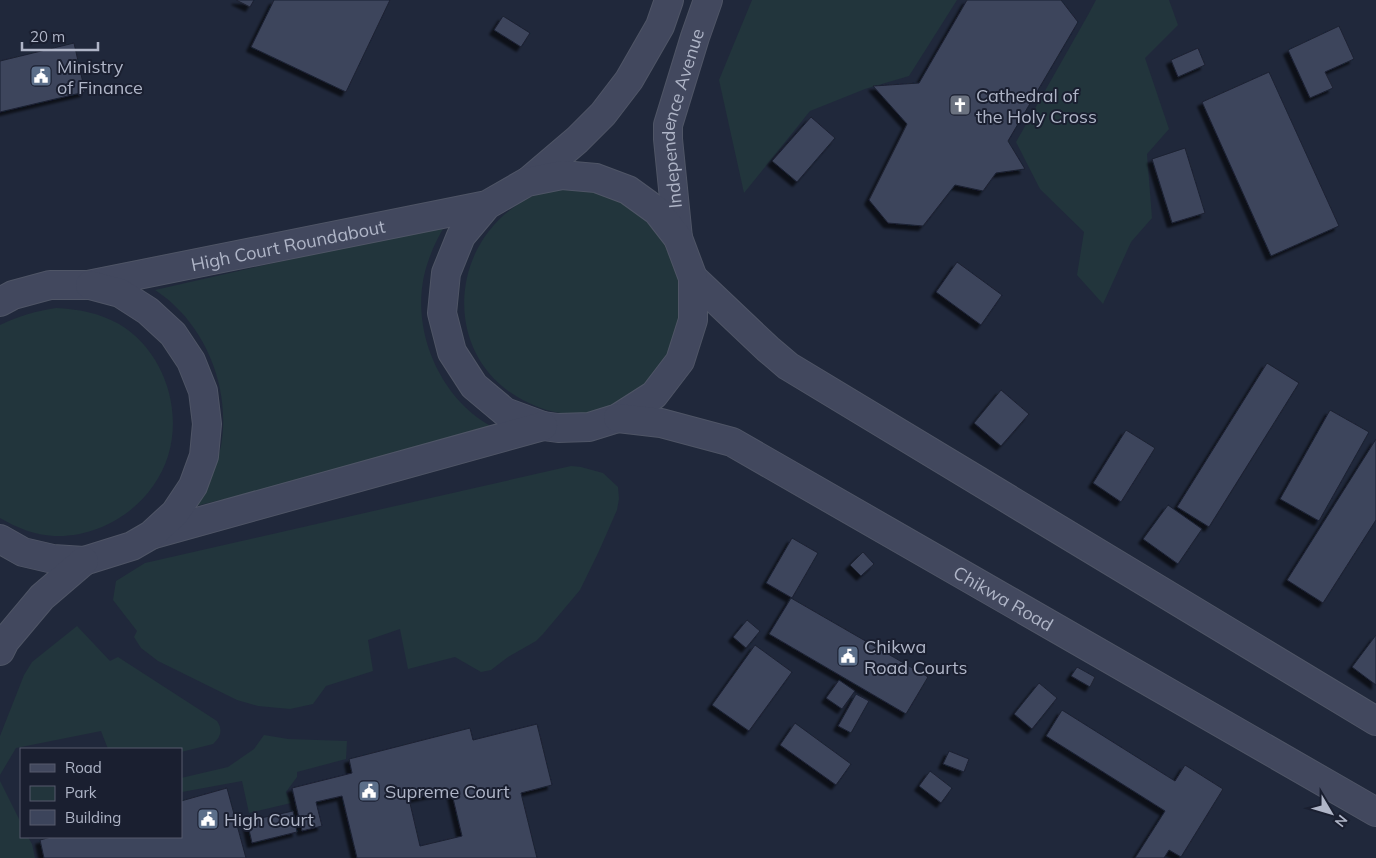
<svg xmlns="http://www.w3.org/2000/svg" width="1376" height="858" font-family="Mulish,sans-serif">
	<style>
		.green { fill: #22353c }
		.building { fill: #3c445b; stroke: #1c2132; fill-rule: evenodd; filter: url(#shadow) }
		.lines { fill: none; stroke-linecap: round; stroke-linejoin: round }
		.secondary-casing { stroke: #4f5566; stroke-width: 30 }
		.secondary { stroke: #42485e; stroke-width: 28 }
		.labels { text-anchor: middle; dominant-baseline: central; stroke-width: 4; stroke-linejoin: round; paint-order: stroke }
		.poi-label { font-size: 18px; fill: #afb5c7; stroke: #1a1f30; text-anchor: start }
		.street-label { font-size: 18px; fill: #afb5c7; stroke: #1a1f30 }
	</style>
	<defs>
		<filter id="shadow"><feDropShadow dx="-4.5" dy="4.5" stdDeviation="1" flood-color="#0009"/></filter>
	</defs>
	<rect width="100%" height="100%" fill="#20283b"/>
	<path class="green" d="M752 0H957L909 76 865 89 810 111 744 193 719 80Z
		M1096 0H1169L1178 25 1145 58 1169 129 1147 154 1152 218 1131 242 1103 304 1077 275 1084 232 1040 189 1016 142 1088 15Z
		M585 187 646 209 690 283C685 303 681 322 676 342 674 349 674 359 671 364 669 367 625 403 621 405 616 407 609 408 603 409 596 411 588 414 581 414 563 415 545 411 529 403 436 361 446 230 540 193 554 188 570 188 585 187Z
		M446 224C439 235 433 247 429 259 410 310 427 369 465 407 475 417 487 424 499 431L196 506C208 487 216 468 221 446 230 395 211 339 173 304 168 299 161 294 155 290Z
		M56 308C78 309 99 313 119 324 163 350 183 408 168 456 153 504 104 538 54 536 35 535 17 528 0 518V325C19 316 36 311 56 308Z
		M571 466 581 467 603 473 618 487 619 499 617 510 599 551 580 590 543 634 536 641 508 657 491 670 481 672 455 657 408 669 400 629 368 640 373 671 326 686 313 704 290 709 258 706 237 700 158 661 141 648 134 637 137 631 113 600 116 581 145 563Z
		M77 626 110 661 118 657 217 721C223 730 221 737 213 744L181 752V749H108L101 731 16 748 0 775V736L24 675 32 662Z
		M264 735 288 739 347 741 346 759 297 772V777L286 792 291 803 249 813 242 781 182 792 181 778 228 767 254 749Z
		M0 781 21 823V837H28L32 844 35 858H0Z"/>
	<path class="building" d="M236 0H254L250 7Z
		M274 0H390L346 92 251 47Z
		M967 0H1061L1078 22 1008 141 1025 169 996 173 983 191 955 185 923 226 888 223 869 200 907 124 873 86 919 83Z
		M503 16 530 33 521 47 494 30Z
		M1339 26 1354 59 1325 72 1333 88 1310 98 1288 50Z
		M74 43 85 92 0 112V61Z
		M1198 48 1205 65 1178 77 1171 60Z
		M1269 72 1339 226 1271 256 1202 102Z
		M811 117 835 138 797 182 772 161Z
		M1185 148 1205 213 1172 223 1152 159Z
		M957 262 1002 295 981 325 936 292Z
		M1267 363 1299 383 1209 527 1177 507Z
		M1001 390 1029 414 1001 446 974 423Z
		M1330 410 1369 432 1319 521 1280 499Z
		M1126 430 1155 448 1121 502 1093 483Z
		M1376 439V520L1323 603 1287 580Z
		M1168 505 1202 529 1178 564 1143 539Z
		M792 538 818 553 792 598 766 583Z
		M863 552 874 564 861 576 850 565Z
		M791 598 928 677 906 714 769 634Z
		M747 620 760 631 746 648 733 637Z
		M1376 635V685L1352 667Z
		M755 645 792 672 749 731 712 705Z
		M1077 667 1095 677 1090 687 1071 676Z
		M839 680 855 691 842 709 826 698Z
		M1039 683 1057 698 1032 729 1014 714Z
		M856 694 869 701 851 733 838 726Z
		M1062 710 1175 781 1185 765 1223 789 1181 857 1169 850 1164 858H1135L1165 811 1046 736Z
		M795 723 851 764 836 785 780 745Z
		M537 724 552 785 521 793 537 858H357L342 796 316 802 322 826 302 831 292 788 352 773 349 759 470 728 473 740ZM451 790 462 836 420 846 409 799Z
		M949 751 969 759 964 772 943 764Z
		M930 771 952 788 941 803 919 786Z
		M227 788 246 858H44L40 840 51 837H181V801Z
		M293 811 297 832 252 843 247 821Z"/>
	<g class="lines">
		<g class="secondary-casing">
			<g id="secondary">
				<path d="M530 180 577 140 603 114 629 80 660 26 669 0"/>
				<path id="s1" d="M678 238 668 139V125L695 37 708 0"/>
				<path d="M693 278 768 349 788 366 1376 721"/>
				<path id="s2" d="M0 302 13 295 50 285H88L487 205 527 182 562 175 596 178 628 190 657 211 678 238 693 278V320L680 361 654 395 618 418 589 427 558 428 543 426 505 412 474 386 452 352 442 313 446 273 461 236 487 205"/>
				<path id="s3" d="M618 418 661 423 732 442 1376 812"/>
				<path d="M154 534 543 426"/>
				<path d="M0 539 23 552 53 559 84 561 132 546 151 535 175 513 193 486 204 456 207 424 203 391 191 361 173 334 148 311 120 293 90 285"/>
				<path d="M0 651 5 641 42 597 84 561"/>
			</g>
		</g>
		<use href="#secondary" class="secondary"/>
	</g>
	<defs>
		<g id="civic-square" transform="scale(1.125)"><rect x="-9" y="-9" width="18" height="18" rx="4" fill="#5c6f8a" stroke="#1a1f30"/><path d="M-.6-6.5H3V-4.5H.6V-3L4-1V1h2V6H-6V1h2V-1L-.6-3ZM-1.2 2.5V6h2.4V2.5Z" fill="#fff"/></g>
		<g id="church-square" transform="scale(1.125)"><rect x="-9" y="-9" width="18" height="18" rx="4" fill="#6b7280" stroke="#1a1f30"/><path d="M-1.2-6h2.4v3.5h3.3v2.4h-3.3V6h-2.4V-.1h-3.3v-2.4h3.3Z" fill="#fff"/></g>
	</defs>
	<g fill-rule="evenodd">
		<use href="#civic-square" x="41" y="76"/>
		<use href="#church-square" x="960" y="105"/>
		<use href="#civic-square" x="848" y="656"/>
		<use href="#civic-square" x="369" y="791"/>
		<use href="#civic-square" x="208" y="819"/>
	</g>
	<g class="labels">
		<g class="poi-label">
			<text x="57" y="66">Ministry<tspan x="57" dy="21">of Finance</tspan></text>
			<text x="976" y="95">Cathedral of<tspan x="976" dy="21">the Holy Cross</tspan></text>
			<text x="864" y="646">Chikwa<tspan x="864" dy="21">Road Courts</tspan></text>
			<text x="385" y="791">Supreme Court</text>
			<text x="224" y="819">High Court</text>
		</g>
		<g class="street-label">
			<text stroke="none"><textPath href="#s1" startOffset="122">Independence Avenue</textPath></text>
			<text stroke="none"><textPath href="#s2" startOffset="295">High Court Roundabout</textPath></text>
			<text stroke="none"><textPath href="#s3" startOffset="430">Chikwa Road</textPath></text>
		</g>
	</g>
	<rect x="20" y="748" width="162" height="90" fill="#1a1f30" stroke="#565b6c"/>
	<rect x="30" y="764" width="25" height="8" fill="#42485e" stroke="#565b6c"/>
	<text x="65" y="773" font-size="15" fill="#afb5c7">Road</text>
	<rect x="30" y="786" width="25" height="15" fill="#22353c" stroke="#565b6c"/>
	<text x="65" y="798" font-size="15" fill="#afb5c7">Park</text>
	<rect x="30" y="810" width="25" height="15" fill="#3c445b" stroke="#565b6c"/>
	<text x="65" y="823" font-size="15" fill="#afb5c7">Building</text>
	<g transform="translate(1331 813) rotate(128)" stroke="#1a1f30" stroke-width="4" paint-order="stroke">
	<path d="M0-4L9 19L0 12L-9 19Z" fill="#afb5c7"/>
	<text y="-8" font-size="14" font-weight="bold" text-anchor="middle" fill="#afb5c7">N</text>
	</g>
	<path d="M22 42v8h76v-8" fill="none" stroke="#afb5c7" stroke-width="2.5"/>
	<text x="30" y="42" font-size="15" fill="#afb5c7" stroke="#1a1f30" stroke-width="4" paint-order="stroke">20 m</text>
</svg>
